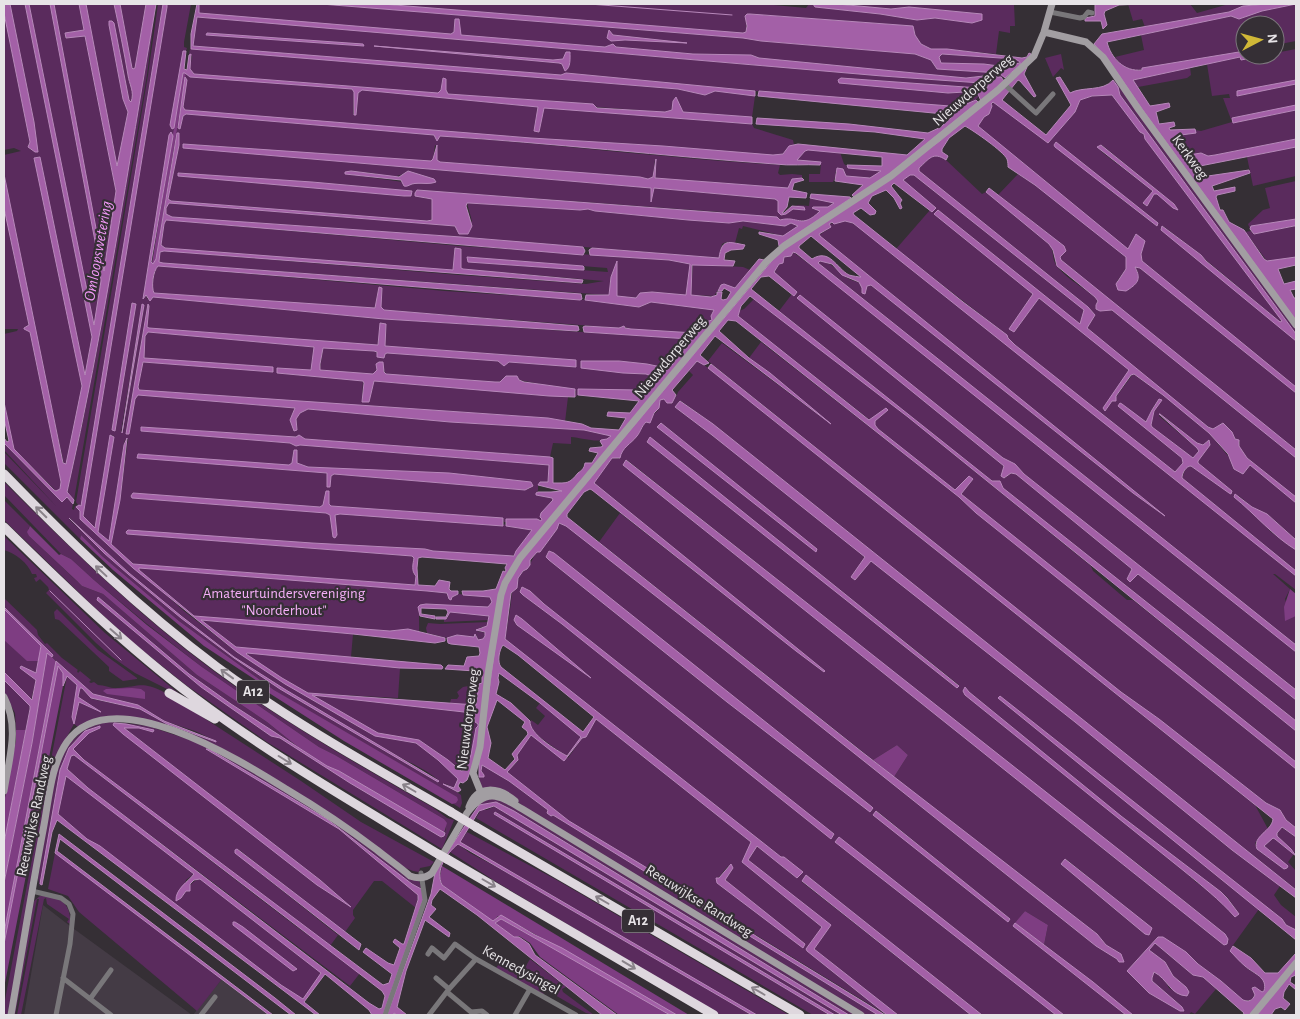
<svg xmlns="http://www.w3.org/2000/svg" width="1300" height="1019" font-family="'Alegreya Sans',sans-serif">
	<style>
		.built { fill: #443b45 }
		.green { fill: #5a2b5d; fill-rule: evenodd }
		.forest { fill: #7e3d82 }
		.water { fill: #a360a7; stroke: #b788ba; fill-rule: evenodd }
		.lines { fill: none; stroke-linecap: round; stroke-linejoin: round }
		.stream { stroke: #b788ba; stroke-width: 1 }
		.street { stroke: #79777a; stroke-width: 5 }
		.secondary { stroke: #a29ea2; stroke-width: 7 }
		.highway { stroke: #ded7de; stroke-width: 9 }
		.highway-bridge { stroke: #ded7de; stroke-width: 9 }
		.oneway { stroke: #8a838a }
		.labels { text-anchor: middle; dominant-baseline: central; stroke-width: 4.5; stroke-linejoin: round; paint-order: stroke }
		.shield { fill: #352f35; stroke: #b2aeb2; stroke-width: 1 }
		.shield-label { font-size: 14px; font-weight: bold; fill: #e7e4e7 }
		.street-label { font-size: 15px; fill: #e7e4e7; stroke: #352f35 }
		.park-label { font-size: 15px; fill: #f5aef8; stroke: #352f35 }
		.water-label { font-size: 16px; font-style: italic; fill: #f198f6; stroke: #352f35 }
	</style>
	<rect width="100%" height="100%" fill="#352f35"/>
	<path class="built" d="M43 905 70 926 192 1015H24Z
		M222 979 269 1015H193Z"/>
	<path class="green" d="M10 4H25L92 337 85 376 40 157 35 158 82 386 67 463 64 464 39 350 4 174V155L21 151 14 148 4 150V13L30 142 28 145 30 149 35 152 34 122Z
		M29 4H50L99 262 101 281 94 327Z
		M54 4H79L84 30 65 33V38L85 35 116 191 104 273Z
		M86 4H114C119 27 124 51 128 75 129 84 135 92 131 102L129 100 119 46 112 21 109 25 123 99 128 112 119 165 117 166Z
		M120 4H146L135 69H133L132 68Z
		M156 4 147 75 74 500 67 493 82 426 99 339Z
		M158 4H163L80 517 184 611 237 652 285 684 375 736 416 743 438 760 459 779 454 788 444 783 461 795 462 803 460 808 274 690 179 621 102 556 81 535 80 539 4 463V452L57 507 4 450V443L62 502 66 496 73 504 72 509 74 510 75 506 78 505 76 502 148 75ZM70 518C136 582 207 643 286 691 321 712 358 733 394 754 408 762 428 770 439 781L302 702 234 658 181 618 128 574 75 525 69 519Z
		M167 4H191L184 42V47L187 48 186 51H183L171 128 186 73 190 77 352 89 354 92 353 114 356 115 358 93 362 90 539 107 534 131 539 132 544 107 752 124 754 128 793 140 794 145C787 147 786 153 780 155H751L663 146 531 138 184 110 183 108 178 128 180 129 183 116 186 114 434 135 436 140 440 136C554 144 667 158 780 165L778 173 780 175 792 174 802 175V178H795L788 188 655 178V160L653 177 648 179 640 177 440 162 437 160V146L435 145 433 159 431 161 187 144 416 168 651 188V202L654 188 775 199 779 201 778 212 781 215 793 209 804 210V207L795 206 798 205 809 206 810 198 835 203 828 207H813L820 211 810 220 796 221 721 212 417 190 424 198 432 199V219L427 221 171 201 168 200 179 145V136L174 147 156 259 153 264 170 133 143 299 146 295 147 299 153 297 384 319 689 339 690 341 672 366 666 368 647 364 619 361H581L623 373 646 374 657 378C652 384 646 381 639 390L579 389 578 395 575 397 576 391 519 380 495 382 386 374 384 370H377L373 374 320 370 323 348 374 351 384 358 385 354 387 353 498 361 503 365 509 362 576 367V360L385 346 386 324 380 323 378 345 149 328 147 327 149 306 148 304 126 434H129L135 399 138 395 295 408 290 420 297 430 296 419 300 413 308 409 450 422 584 430 611 436C602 445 584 438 571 437V444L553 443 550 457 305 439 299 435 296 437 143 427 141 431 290 443 296 446 300 445 549 465 548 482 538 485V490L536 495 552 498 553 500 549 504 541 521 537 519H507L506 522H504L503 518 331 506 329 504V492L326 491 323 506 320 507 133 493 131 496 132 498 326 513 330 515 333 537 337 535 335 515 340 513 502 526 505 524 506 526 532 530 516 551 515 555 505 556 433 551 425 549 312 543 128 531 126 532 127 534 412 556 414 557 413 573 416 576 415 585 133 564 111 544 120 500 128 439 125 440 124 445 109 541 98 532 114 436 110 435 95 529 83 516ZM351 171C357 172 365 172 372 173 384 175 397 180 408 171L416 174 403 182 346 174 347 172ZM178 173 312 182 412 191 411 196H404L178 176ZM132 303 136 304 115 431 112 430ZM142 304 144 305 123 432H121L124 414ZM294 450 297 451V463L308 467 449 474 531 488 525 490 334 474 331 476 330 487 327 481V473L137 458 138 454 290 465 292 463Z
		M199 4H321L743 38 761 41 915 54 931 60 937 69 999 73 1004 76 1002 78 985 75 966 78 759 58 751 55 693 54 615 47 613 44 605 47 460 35 459 20 455 19 454 32 451 34 208 14 198 13Z
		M382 4H763L806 8 809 4H813L815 7 880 14 917 20 935 18 972 23 982 20V14L909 7 892 9 837 4H1014L1015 26H1010V33L999 31 996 54 947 49H931L921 44 915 35 913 26 750 14H747C745 20 747 25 746 32L743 33Z
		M1128 4H1190L1197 13 1229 4H1267L1242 6 1229 12 1145 27 1142 19 1133 21Z
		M1296 4V41L1275 45V25H1245V51L1137 70 1123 67 1115 57 1144 50 1141 35 1231 16 1239 19 1262 11Z
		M197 17 882 76 981 83 989 85 988 87 979 88 841 78 838 80 948 93H971L979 96C973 105 961 106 950 106L755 91 566 73 561 75 193 46ZM207 33 363 44 364 46 206 35ZM374 46 553 60 563 59V67L562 64 559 63Z
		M190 49 678 89 705 95 715 91 755 96 752 117 683 112 679 103 673 101V110L665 112 597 107 593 104 448 94 446 90V79L443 78 441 90 438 93 194 74 191 72 190 69 192 56 189 54Z
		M1296 49V80L1237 91 1238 96 1296 84V105L1232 119 1234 123 1296 110V139L1215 155 1208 156 1201 153 1189 155 1179 140V136L1195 133V130L1201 131 1232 122 1223 98H1230L1229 94 1212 96 1207 64 1240 57 1241 60 1275 55V53Z
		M941 54 1015 59 1020 61 1014 66 1006 67 984 64 941 63 939 57Z
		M1061 54 1064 70 1061 68 1053 77 1045 58Z
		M1109 61 1296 321V334L1120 95C1115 84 1112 73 1109 61Z
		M1190 67 1191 75 1187 78 1138 87 1133 80Z
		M1112 95 1144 134 1145 139 1282 321 1280 322 1206 260 1201 255 1163 226 1161 230 1293 336 1296 341V387L1142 261 1141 254 1144 241 1135 235 1128 250 978 126 993 102 1048 143 1075 112 1080 100 1093 96ZM1056 142 1158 223 1157 226 1111 191ZM1102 145 1174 204 1157 194H1154L1147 206 1143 204 1153 191 1103 153 1098 147Z
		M1296 147V176L1253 186 1247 157Z
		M808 150 840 152 844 164 847 166 882 171C869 183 850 178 835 172L836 175 833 182H809V174H820L821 162 796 160 805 151Z
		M931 156H939L946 160 982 194 986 192 1049 244C1054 250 1052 257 1055 263 1061 275 1084 288 1095 297L1098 301 1096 305 1100 311 1112 310 1296 458V497L1247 458 1239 446 1240 442C1234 439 1229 429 1223 423L1213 429 1202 423 1087 328 1095 315 1088 307 919 171V168Z
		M1018 174 1035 185 1127 257 1126 269 1117 281 1138 272 1135 267 1140 268 1296 393V450L1061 260 1060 257 1064 246 998 195Z
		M910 175H914L1084 310 1081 325 938 210 935 214 1033 294 1010 329 1014 332 1039 298 1130 370 1103 408 1105 410 1112 401H1116V397L1133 374 1163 395 1209 433 1243 474 1250 465 1296 503V540L1272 518 1252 507 1238 495 1271 532 1296 550V571L1182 478 1186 468 1191 466 1229 493H1232V491L1198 463V461L1210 444 1207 441 1203 445 1197 443 1161 414 1159 416 1197 448 1199 451 1193 458 1152 427 1151 425 1154 411 1162 400 1159 399 1152 409 1147 422 1119 406 1182 458 1183 463 1175 472 1015 345 1008 338 1007 335 896 249 930 210 932 212 935 208 904 182 903 179Z
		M1296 181V219L1251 226 1250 229 1248 224 1263 210 1270 208 1265 188Z
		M169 203 455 226 459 233 472 221 467 203H469L580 210 588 209 595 211 688 220 729 223 743 221 785 226 791 223 799 227 783 236 743 226 742 229 739 228 735 243 726 242 722 244 719 258 461 237 171 217 166 214V208Z
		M4 208 29 325 24 328V329L30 332 58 467 61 482 60 489 56 491 14 449 4 402V334L17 331 18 329H4Z
		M166 220 460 246 669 260 690 264 687 294 686 295 652 292 640 293 637 298 617 297V262L611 277 609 295H607L163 263 159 262 160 252 164 251 459 275 586 284 604 281 463 269 461 268V262L455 248 453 270 165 248 161 245 164 224ZM468 257 607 268 608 272 468 262Z
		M845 221 853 223 875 240 1296 576V590L1275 574H1273L1290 589 1285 599 1291 617 1296 616V645L818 263 817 261C832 261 837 272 849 279 853 281 857 281 861 284L862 288 871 285 1133 493 1158 511 820 236 819 235 827 230 829 224Z
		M1296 226V257L1267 261 1245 232 1251 231 1254 234Z
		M793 252 833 282 1296 652V690L1024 474 1015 464 1003 458 800 295 797 298 1004 466 1005 478 1011 473 1016 474 1132 569 1127 579 1130 582 1138 574 1296 700V721L1003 488 999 481H992L779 311 792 294 774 272 784 257 791 256Z
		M693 264 743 267 750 270 735 288 729 286 721 285 714 296 691 295Z
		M158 266 445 291 585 300 639 307 651 302 714 308V310L711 316 712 320 706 322 695 333 631 329 622 326 619 328 383 310 381 307 382 290V288L379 287 375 308 154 293C151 287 154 271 158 266Z
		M754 299 908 417 1091 566 1093 571 1127 600H1133L1296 731V762L961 494 973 479 955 490 878 429 875 425V421L887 410 870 420 738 316 739 311 744 309Z
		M148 332 315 347 311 370 277 368V373L363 381 362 402H369L374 381 568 397 565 422 548 418 139 390 138 387 143 362 273 372V367L144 358 145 336Z
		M761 342 959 497 976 513 1296 769V828L1286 820 1280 810 1266 803 1159 719 1121 692 708 361 722 343 824 419 770 373 749 358Z
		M698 360 1255 805 1268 829 1255 843 1257 849 1284 869 1287 866 1264 848 1265 844 1273 838 1275 839 1294 854 1288 862 1296 871V890L713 424 681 401 675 407 712 435 866 557 851 577 855 580 871 560 1075 722 1232 850 1280 886 1274 895 1281 905 1296 917V930L1286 925 1282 919 1000 696 1259 909 1231 948C1236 954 1240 962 1246 967 1254 975 1268 977 1264 991L1262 992 1255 987 1252 988 1255 995 1251 1000H1243L1221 981 1198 964 1186 952 1158 937 1127 971 1149 993 1180 1011 1182 1007 1152 981V978L1154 972 1164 979 1169 988 1184 996 1186 987 1173 976 1165 962 1149 950 1155 943 1193 975 1203 977 1216 989 1195 1014 1191 1012 1189 1015H1133L1044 945 1048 925 1025 911 1014 926 1126 1015H1064L836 842 1056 1015H982L806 875 802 882 971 1015H898L814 949 830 926 748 860 757 846 797 878 802 872 784 857H781L505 639 510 610 512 593C519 585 516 587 518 578 519 572 527 571 529 566 532 561 533 557 537 552H540L557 529 558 523 566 526 721 647 1096 946 1117 959 1121 954 1106 945 1097 934 894 777 908 755 897 745 873 760 599 542 620 513 796 651 825 671 594 483 612 458 619 459 620 453 642 426 658 410 660 400 676 397 678 392 693 375 689 371ZM661 423 817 549 816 551 657 427ZM650 438 959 685 957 688 647 442ZM627 460 1108 842 1142 867 1225 934 1219 941 623 465ZM550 551 873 808 870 812 727 702 549 560ZM530 591 544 604 785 795 831 838 562 624 523 595ZM965 687 969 692 1121 816 1221 892 1228 898 1239 914 1196 882 1184 871 965 695ZM877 811 1010 919 1008 922 874 815ZM1066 859 1151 928 1145 934 1061 864Z
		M4 482C70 548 136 613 211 669 281 721 357 764 432 807L447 818 454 820 442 849 267 742 186 685 137 646 95 608 4 520V500L30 526 28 529 29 536 82 586 103 594 197 675 267 722 298 747 231 704 189 674 98 597 97 600 201 687 271 736 280 738 350 783 441 837 444 836 446 828 444 819 335 755 319 747 202 667 147 624 94 580 71 559 61 554 4 495Z
		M4 536 105 633 183 697 135 673 112 657 96 643 46 593 49 590 48 587 40 579 36 582 34 578 37 577 36 574H32C28 563 15 553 4 550Z
		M139 568 427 591 447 593 449 599 458 594 490 597 492 602 488 607 426 604C416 609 420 621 419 632L408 629 391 631 194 616 139 570Z
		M4 598 37 630 38 635 45 644 47 643 62 658 78 670 77 671 78 673 80 671 91 680 89 682 91 683 94 682 98 685C105 685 111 689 118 688 138 687 141 681 162 691L301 781 361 822 434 862 430 866 420 868 419 872 413 871 403 867 316 804 227 751 194 736 130 717 119 716 97 718 78 727 74 724 55 758 8 1015H4V1005L67 676 77 685 72 717 76 718 79 702 94 709 78 697 80 688H82L92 699 140 709 167 724 215 742 216 741 195 731 164 721 138 705 93 694 52 657 53 655 4 607Z
		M57 609 98 650 137 678V679L123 681 109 671V667L59 620 55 619 54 612Z
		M4 612 44 650 36 673 21 667 36 680 31 700 4 672Z
		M450 612 488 615 489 620 444 622V619H447Z
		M200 620 353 634 351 657 236 647Z
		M489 622 487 627H481L477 631 486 633 483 639 478 640 476 634 474 637 457 635 447 638 427 633 426 628 428 623 440 624Z
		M247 653 400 668 398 698 308 693 282 678 246 654Z
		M4 680 30 706 26 730H16L15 713 4 692Z
		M479 684 476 705 450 703 451 699H457L459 696 457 692 463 687Z
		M311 695 464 712 474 715 475 723 478 724V727L476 728 471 755 465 771H461L448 760 419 740 378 733Z
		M540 703 582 737 566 756 534 733 529 726 531 720 538 725 545 716 536 708Z
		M596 719 751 842 742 862 823 928 806 949 807 951 887 1015 569 821 507 772 518 761 517 755 531 735 568 758 582 738 586 737ZM728 866 733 868 725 880 805 944 803 947 717 883 718 878Z
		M108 721 148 726 205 745 305 803 419 881 423 890 412 884 327 819 209 749 207 750 244 771 339 829 418 895 416 908 382 881H374L353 910V915L355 918 345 932 238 849 235 853 338 935 330 946 84 760 72 749 89 733 100 728V726L75 741 69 748 60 770 40 887 38 878 54 782 60 761 67 746 86 728ZM113 725 142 727 152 732 139 728H124L320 880 348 905 317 885Z
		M71 755H74L293 924 360 973 350 986 88 788 67 769Z
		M482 764 509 781 548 810 547 813 551 816 553 815 878 1015H865L527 809 504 791 483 788 481 786 479 777H483L481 771Z
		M66 775 194 874 186 880 181 898C187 891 191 880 200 879L321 973 303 999 281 985 100 846 87 839 58 814Z
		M498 798 856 1015H849L514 811 496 802 479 805 448 851 460 829 483 800Z
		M493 807H496L842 1015H835L495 812 494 814 830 1015H813L476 818 481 810H487Z
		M1281 827 1296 837V854L1277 836V834Z
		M467 832 555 879 789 1015H756L460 842Z
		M458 844 470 853 499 868 752 1015H721L498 883 450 852Z
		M55 853 222 979 197 1011 79 912 68 896 48 889Z
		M40 896C59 895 72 904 70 924L67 922 69 919 47 904 46 898 44 899 21 1015H17L39 899H37L15 1015H13L34 901Z
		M530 959 566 987 562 989 563 992 594 1015 586 1013 548 991 545 990 543 995 496 968 499 964 520 976Z"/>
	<path class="forest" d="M183 73H186L156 259 155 263H152Z
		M30 526 59 555 61 554 71 559 94 580 147 625 202 667 319 747 335 755 444 819 447 823 444 833 339 771 327 766 298 747 267 722 197 675 103 594 82 586 77 581 29 536 27 532Z
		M81 535 102 556 179 621 274 690 457 797 458 800 456 803 452 804 344 741 266 691 257 681 204 646 113 570 80 539Z
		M1290 589 1296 594V616L1285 621 1284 607Z
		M4 609 41 646 39 661H27L4 640Z
		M47 652 56 661 4 933V883L32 743Z
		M58 665 63 673V686L4 988V943Z
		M132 688 141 689 145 692V699L107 694 103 691 106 689Z
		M16 730H26L4 843V803L16 740Z
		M897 745 908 755 894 777 873 760Z
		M442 866 689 1015H677L522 927 498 916 493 922 442 885 440 877Z
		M1025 911 1048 925 1044 945 1015 923Z
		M501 919 605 977 670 1015H619L540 957 530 943 519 936 515 938 495 923Z"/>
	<path class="water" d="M4 4H10L34 122 38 152H35L28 147 30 142 4 13Z
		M25 4H29L94 325 101 281 99 262 50 4H54L104 271 116 191 85 36 66 38 65 33 84 30 79 4H86L117 166 128 112 123 99 109 25V21H112L114 23 129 100 131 102C135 92 129 84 128 75 124 51 119 27 114 4H120L132 68 133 69 135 68 146 4H156C128 167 104 331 67 492L74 500 73 504 67 497 62 502 4 443V438L7 442 9 441 4 418V402L14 449 54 490 56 491 60 489 61 482 58 467 30 332 24 329V328L29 325 4 208V174L63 463 66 464 82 386 34 158 40 157 85 375 92 337Z
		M163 4H167V7L83 516 95 528 110 435 114 437 98 532 109 541 124 445 127 438 120 500 111 544 133 564 415 585 416 576C411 571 413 564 414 558L412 556 127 534 126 532 128 530 312 543 425 549 433 551 514 556 516 551 532 530 506 526V519H537L541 521 542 519 540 517 541 513 553 500 552 498 536 495V493L538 492H551L562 491 538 485 540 482H548L549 465 300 445 296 446 290 443 141 431V427L296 437 299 435 305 439 550 457 553 458V483C568 483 569 484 578 473 582 470 584 469 585 463H592L598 453 589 451 590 448 601 447 603 446 600 441 601 440 607 439 611 436 584 430 450 422 308 409 300 413 296 419 297 430 294 431 290 420 295 408 138 395 135 399 129 434H126L148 304 149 306 147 327 149 328 378 345 380 323 386 324 385 346 576 360V367L509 362 504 366 498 361 387 353 385 354 384 358 377 357V352L374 351 323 348 320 364V370L373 374 377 370 376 364 379 362H383L384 372 386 374 495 382H500L506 376H517L519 380 524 382 575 389V397L549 396 374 381 369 402H362L364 383 363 381 277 373V368L311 370 314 347 148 332 145 336 144 358 273 367V372L143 362 138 387 139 390 548 418 582 424 591 428 619 430 626 418 607 416 608 412 630 413 639 401 578 395V389L639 390C646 381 652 384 656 378L646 374 623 373 581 368V361H619L647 364 666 368 672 365 690 340 689 339 584 332 583 327 585 326 619 328 624 326 625 328 631 329 695 333 706 322 712 320 711 316 714 310 651 302 639 307 585 300 586 295H609L611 277 617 261V296L636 298 640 293 652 292 686 295 690 264 669 260 590 255 589 250 592 248 719 258C722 238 728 242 745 245L743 249 731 250 725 253 724 260 735 261 733 266 692 265 691 295 711 297 717 295V292H722L721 299 723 300 727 299 731 292 724 288 722 291H718L721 285 724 284 735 288 759 259 764 260 502 584 476 756 467 780 463 783 460 782 458 786 461 790 458 792 443 784 454 788 458 779 438 760 416 743 375 736 285 684 237 652 133 568 80 519V511L76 507 79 505 81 506ZM422 557 507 564 505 568 506 570 505 572 503 571 496 589 483 591H462L463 595 490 597 492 602 488 607 426 604 420 605 418 607 420 616 435 619V616L421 614V608L446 609 448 612 446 617H436V619H446L450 612 489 616 487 626 476 630 485 632V636L483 639 478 640 475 634 474 637 457 635 447 638 448 643 451 644 479 647 480 653 479 656 467 657 464 666 448 665 445 669 475 671 482 673V683L479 684 476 705 308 693 282 678 246 654 247 653 400 668 442 669 443 667 441 665 236 647 201 620 353 634 435 643 445 641V638L408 629 390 631 194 616 139 570V568L427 591 447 593 449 599 451 600 452 597 458 594V591H451L449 589 450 582 439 580 435 586 418 585 417 568 418 558ZM312 695 464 712 474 715 475 722 478 724V726L476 728 471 755 465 770 461 771 448 760 419 740 378 733Z
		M197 4H199V13L451 34 454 32 455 19H459L461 35 605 47 613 44 616 47 693 54 751 55 759 58 966 78 992 75 994 77H1001L1004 81 981 101 978 94 965 92 948 93 839 83 838 80 841 78 979 88 988 87V85L981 83 882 76 197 17 193 46 561 75 566 73 755 91V96L715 91 705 95 678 89 191 49V34Z
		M321 4H382L743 33 746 32 747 26 745 16 747 14H750L913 26 915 35 921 44 931 49H947L1022 58 1027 57 1029 53 1031 54 1021 65 1019 61 1015 59 942 54 939 57 941 63 984 64 1006 67 1019 63 1020 65 1005 78 999 73 937 69 931 60 915 54 761 41 743 38Z
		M813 4H837L891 9 909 7 982 14V20L972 23 935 18 917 20 880 14 815 7Z
		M1095 4H1142L1119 5 1105 11 1104 14 1107 25 1103 29 1101 21H1085V18L1095 16Z
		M1267 4H1296L1262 11 1239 19 1231 16 1107 42C1111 58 1124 72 1142 70V68L1245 51V55H1266L1241 60 1240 57 1133 80 1150 106 1169 103 1170 107 1156 112 1159 124 1174 122 1175 126 1169 128 1170 130 1195 129 1196 133 1181 135 1178 138 1189 155 1201 153 1208 156 1215 155 1296 139V147L1200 166 1198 168 1201 177 1249 170 1250 173 1212 186 1214 191 1235 187V191L1217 195 1216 197 1220 210H1223L1229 222 1244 230 1264 259 1267 261 1296 257V265L1278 269 1284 284 1296 281V289L1290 290 1294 298H1296V321L1142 109 1109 61 1094 44 1102 34 1229 12 1243 6Z
		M609 30 613 35 687 43 625 40 611 41 607 38Z
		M207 33 363 44 364 46 206 35Z
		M374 46 553 60 563 59 566 52H570C570 58 571 68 565 71L562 64 559 63Z
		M183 51H186L184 69 187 70 189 55 191 54 190 69 194 74 438 93 441 90 443 78 446 79V90L448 94 593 104 597 108 665 112 672 110 673 101 676 97 683 112 752 117V124L544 108 539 132 534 131 538 107 362 90 358 93 356 115H354V92L352 89 190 77 185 73H183L174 128 172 129 170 125Z
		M1027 67 1024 74 1036 96 1034 97 1020 81 1018 80 1002 100 1046 135 1071 105 1056 78 1060 77 1070 93C1083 86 1103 92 1113 80L1118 87 1120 95 1296 334V341L1161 230 1162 226 1201 255 1206 261 1280 322 1282 321 1145 139 1144 134 1140 132 1112 95 1092 96 1080 100 1075 112 1048 143 993 102 991 104 992 106 989 114 984 117 978 126 1128 249 1136 234 1145 241 1141 254 1142 261 1296 387V393L1140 268 1135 267C1142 280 1137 284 1126 291L1118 290 1116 284 1126 269V257L1035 185 1008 167C1008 165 1008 162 1007 159 1003 151 974 131 965 126L949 138 942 149V152L948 156 946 160C933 151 929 159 919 168V171L1088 307 1095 315 1087 328 1208 427 1213 429 1223 423 1232 432 1235 439 1239 440V446L1247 458 1296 497V503L1250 465 1243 474 1234 469 1228 454 1209 433 1163 395 1134 374 1131 375 1116 396V401H1112L1105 411 1103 408 1129 370 1039 298 1014 332 1009 329 1033 294 934 214 938 210 1080 324 1084 310 914 175H910L903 180 936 208 932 212 894 183 891 186 902 200 900 203 902 208 900 209 894 198 886 190 872 196 868 203 876 211 875 214 870 215 861 208 853 213 854 215 963 302 1007 335 1008 338 1015 345 1175 472 1183 463 1182 458 1118 406 1120 403 1122 404 1146 422 1152 410 1159 399 1162 400 1154 411 1151 425 1152 427 1193 458 1199 451 1197 448 1159 414H1160L1197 443 1203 445 1209 440 1210 445 1198 461V463L1232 491 1231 494 1229 493 1191 466C1186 466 1182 473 1182 478L1296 571V576L853 223 845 221 834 224 832 222 829 224 831 227 819 234 820 236 1165 516 1133 493 871 285 867 286 865 294 862 293V288L859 282 842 275 832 264 820 261 818 263 1296 645V652L796 253 793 252 791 256 784 257 783 263 779 264 774 272 797 292 794 296 769 276 761 277 751 289 992 481H1000L1003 488 1296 721V731L908 417 750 296 741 306 738 316 869 420 886 408 888 410 875 421V425L878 429 955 490 969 476 973 479 961 494 1296 762V769L976 513 959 497 736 321 728 320 719 331 749 358 770 373 831 424 715 336 700 355 709 363 704 365 697 361 672 390 676 395 672 403H667L664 399 660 400 659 408 654 413 650 423 646 422C641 427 641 431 637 436 631 444 622 447 620 458H612L594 483 825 671 824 672 796 651 592 490 590 489 584 492 567 514V517L862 752 1097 934 1106 945 1121 954 1124 962H1119L1117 959 1096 946 721 647 566 526 559 523 557 529 540 552H537L530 560V565L527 569 523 571 518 578 517 588 511 593 505 639 781 857H784L803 872 797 878 757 846 748 860 831 925 814 949 898 1015H887L807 951 806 949 822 927 742 862 751 842 596 719 586 737 582 738 564 761 531 735 517 755 518 760 507 772 569 821 702 901 759 938 885 1015H878L553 815 551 816 547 813 548 810 509 781 482 765 481 771 484 775V777H479V763L502 596 514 569 781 250 940 141ZM811 236 861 277C858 277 853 276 849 275 836 268 830 248 812 259L799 248V246ZM503 645 518 655 594 717 583 732 501 667C497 662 499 650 503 645ZM499 673 540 703 581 737 567 756C556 750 529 734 530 721L511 703 496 694 499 682 498 678ZM497 700 525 722 522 727 527 731 528 734 512 754 515 759 505 770 488 758 491 743 487 727Z
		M185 77 187 80 183 107 185 110 531 138 663 146 773 155 783 154 789 146 798 144 907 155 925 139 875 132 756 124 757 118 849 124 928 133 941 127 954 115 758 96 759 91 950 106H962L976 100 978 102 888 175 854 197 852 195 863 185 835 181 837 168 843 169 846 176 870 178 881 171 848 168 847 165 882 166V157L808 150 805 151 797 160 821 162 820 165C805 164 790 166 775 164 663 156 552 143 440 136L437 141 434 135 186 114 183 116 180 129 178 128Z
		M1296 80V84L1237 96V91Z
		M1296 105V110L1233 123 1232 118Z
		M171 132 173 136 151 262 153 264 156 259 177 133H179V145L168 199 171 201 427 221 432 220V199L415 196V193L417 190 777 217 780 220C798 215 801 230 820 211L812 208 813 207H828L834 203 810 198 811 194 850 197 851 198 779 246 778 240 759 234V232L783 236 798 226 791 223 785 226 743 221 729 223 688 220 595 211 588 209 580 210 469 203H467L466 206 472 226 468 234H459L455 226 169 203 166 208V214L172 217 461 237 583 247 585 251 583 255 166 220 164 224 161 245 165 248 453 270 455 248 461 249V268L463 269 583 280 582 283 164 251 160 252 159 262 163 263 581 294 582 299 580 300 158 266C153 271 151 287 154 293L375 308 379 287 382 288 381 307 384 310 578 326 579 330 577 331 384 319 153 297 150 301 146 295 143 299 169 135Z
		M1056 142 1158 223 1157 226 1055 147 1054 145Z
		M183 144 431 161 433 159 437 145V160L440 162 640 177 648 179 653 177 656 159 655 178 788 188 792 179 802 178 804 180 794 183 792 190 807 193 806 198 789 197 787 207 782 213H784L792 206 804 207 805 210 793 209 786 214 781 215 778 212V201L775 199 654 188 651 202V188L183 148Z
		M1101 145 1174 204 1178 210 1173 208 1157 194H1154L1147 206 1143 203 1153 191 1097 147Z
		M351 171 399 177 408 171 434 179 436 182C428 185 420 182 412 184 409 185 407 187 404 186L401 180 345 174V172Z
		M178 173 312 182 412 191 411 196H404L178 176Z
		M989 188 1064 246 1066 251 1060 257 1061 260 1296 450V458L1112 310 1100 311 1096 309V305L1098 301 1095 297 1057 266 1053 250 1049 244 986 192Z
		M1296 219V226H1294L1254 234 1250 229 1251 226Z
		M467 257 583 266 584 267V270H582L468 262Z
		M800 295 1003 458 1015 464 1024 474 1296 690V700L1138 574 1130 582 1127 579 1132 569 1016 474 1011 473 1004 478 1001 476 1004 466 797 298Z
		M132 303 136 304 115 431 112 430Z
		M142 304 144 305 122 433Z
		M711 364 1121 692 1159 719 1266 803 1280 810 1286 820 1296 828V837L1282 827 1277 833V836L1291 849 1296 856 1275 839 1273 838 1264 846 1288 866 1287 868 1284 869 1257 849C1252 836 1272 831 1273 819L708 368Z
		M680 401 713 424 1296 890V898L1232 850 1075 722 871 561 855 580 851 577 865 557 712 435 675 407Z
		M661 423 817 549 816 552 657 427Z
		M650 437 959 686 957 688 647 442Z
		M294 450H297V463L308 467 449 473 531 482 533 486 525 490 334 474 331 476 330 487H327V473L137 458 138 454 289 465 292 463Z
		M626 460 1180 898 1225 934 1228 939 1227 944 1224 945 1219 941 623 465Z
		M326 491H329V504L331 506 503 518V526L340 514 335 515 337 535 335 538 333 537 330 515 326 513 132 498 131 496 133 493 320 507 323 505Z
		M1235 494 1252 507 1267 514 1296 540V550C1273 536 1255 514 1234 497Z
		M69 518 129 573 181 616 234 657 286 690 439 781 438 782 280 689 234 658 181 618 128 574 104 553Z
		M549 551 554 553 872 807 873 808 870 812 727 702 549 560 546 557Z
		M522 587 530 591 544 604 834 834 831 839 562 624 523 595 520 592Z
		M98 597 189 674 231 704 327 766 339 771 445 833 444 836 441 837 350 783 280 738 271 736 201 687 97 600Z
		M4 607 53 655 52 657 47 653 32 743 4 883V843L30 709V706L4 680V672L32 700 36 680 20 668 21 666 36 673 41 646 4 609Z
		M516 615 522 619 591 678 517 625 514 620Z
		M56 661 93 694 138 705 164 721 216 741V742L167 724 140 709 91 698 82 688H80L78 697 101 712 79 702 74 724 72 717 77 685 67 676 63 686V673L58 666 4 944V933Z
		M965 687 969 692 1121 816 1221 892 1227 898 1239 914 1235 917C1219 899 1202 886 1184 871L965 695 963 691Z
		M1000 696 1282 919 1286 925 1296 930V940L998 698Z
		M114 723 126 724 154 730 153 732 139 728H124L320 880 351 907 317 885 123 734 113 725Z
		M100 726V728L89 733 73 749 84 760 383 985 389 983 392 974 363 952 366 948 388 963 394 965 400 948 393 942 395 939 402 944H404L418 900V895L339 829 206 749H209L327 819 412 884 423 890 424 897 383 1015H372L369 1010 325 974 304 1002 320 1015H316L57 820 52 832 42 885 40 884 60 770 69 748 85 731ZM74 755 382 991 385 996 382 1008 379 1009 369 1003 88 788 67 769 71 756ZM66 776 194 874C188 882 175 889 176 901L181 898 186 891H190V884L194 880 200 879 321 973 303 999 281 985 100 846 87 839 58 814Z
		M496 802 514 811 849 1015H842L494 806 479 811 460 842 757 1015H752L458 844C446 854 435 870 442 885L493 921 501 915 535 935 562 948 677 1015H670L503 920 501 919 495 923 514 937H519L529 944 535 955 617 1015H602L477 915 440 889 432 900 431 905 436 909 429 917 450 933 449 937 425 920 406 971 397 1007 407 1015H397L394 1013 393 1015H387L431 894 435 873 448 851 479 805Z
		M876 811 1010 919 1008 922 873 815Z
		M495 812 835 1015H830L494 814Z
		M59 834 275 998 296 1015H291L60 839 57 851 273 1015H269L55 853Z
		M839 837 1064 1015H1056L835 842Z
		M237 849 361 944 359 950 235 853V850Z
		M1065 859 1152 928 1149 935 1145 934 1061 864Z
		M731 864 733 868 725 880 805 944 803 948 717 883 716 878H719Z
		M806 875 982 1015H971L802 881Z
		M233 922H235L243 927 297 969 293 971 233 925Z
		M1015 923 1093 982 1133 1015H1126L1013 926Z
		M1158 937H1163L1186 952 1198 964 1221 981 1243 1000C1249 1002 1252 1001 1255 995L1252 988 1255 987 1262 992 1264 991C1268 977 1254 974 1245 966 1240 962 1235 956 1230 951L1233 946 1251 958 1265 973H1278L1296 953V959L1253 1011 1296 966V975L1291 977 1290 982 1296 986V990L1289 984 1284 992 1283 998 1290 1004 1285 1010 1281 1007 1275 1009 1271 1015H1253L1251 1013 1249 1015H1243L1244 1013 1203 977 1193 975 1155 943 1149 950 1165 962 1173 976 1186 987 1189 992 1187 996C1170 995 1168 979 1154 972L1152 978V981L1182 1007 1184 1011H1180L1149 993 1127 971Z"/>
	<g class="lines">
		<path class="stream" d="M589 4 732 15
			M50 591 121 660"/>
		<path class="street" d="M1050 12 1080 18 1084 17 1088 12 1092 13
			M1004 84 1036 113 1053 94
			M32 891 61 898 69 904 73 914 70 944 56 1015
			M428 954 432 948 444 958 455 944 476 959 576 1015
			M63 978 111 1015
			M436 978 449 989
			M447 992 471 1012 482 1011 487 1015
			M90 999 111 970
			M201 1015 215 997
			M385 1015 425 900 421 873
			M429 1015 449 989 476 959
			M515 1015 530 989"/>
		<path class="secondary" d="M1044 32 1086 42 1103 57 1139 110 1296 325
			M4 697C20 728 9 758 4 791
			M483 798 473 773 480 747 488 674 501 595 505 583 520 558 767 261 784 246 891 176 998 90 1034 56 1044 32 1052 4
			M469 807C477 784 499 787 515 801
			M11 1015C22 952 32 888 44 825 49 798 51 765 67 742 111 679 241 761 286 789 318 808 348 828 377 850 388 859 400 867 410 876 418 879 425 879 432 873L467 813C487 786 500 796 524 810L861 1015
			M1253 1015 1296 963"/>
		<path class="highway" d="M4 474C71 543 139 609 217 667 290 721 371 766 451 812
			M4 527C65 587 127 647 195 698 272 756 356 804 438 854
			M169 693 215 719
			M476 827 800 1015
			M447 859 714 1015"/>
		<path class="highway-bridge" d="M451 812 476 827
			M438 854 447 859"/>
	</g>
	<defs><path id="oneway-shaft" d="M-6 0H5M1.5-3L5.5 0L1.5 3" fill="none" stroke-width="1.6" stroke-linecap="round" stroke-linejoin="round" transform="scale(1.25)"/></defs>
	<g class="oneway">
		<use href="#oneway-shaft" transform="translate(41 512) rotate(-135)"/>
		<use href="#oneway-shaft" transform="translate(101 571) rotate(-137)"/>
		<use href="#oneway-shaft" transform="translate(116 634) rotate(41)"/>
		<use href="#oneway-shaft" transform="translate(227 674) rotate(-144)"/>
		<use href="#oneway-shaft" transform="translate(285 760) rotate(32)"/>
		<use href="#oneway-shaft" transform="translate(409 788) rotate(-150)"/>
		<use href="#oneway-shaft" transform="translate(489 883) rotate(30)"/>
		<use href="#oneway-shaft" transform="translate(602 900) rotate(-150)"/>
		<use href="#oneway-shaft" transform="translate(629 965) rotate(31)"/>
		<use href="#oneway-shaft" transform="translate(758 991) rotate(-150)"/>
	</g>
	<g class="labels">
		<g class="shield">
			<rect x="237" y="680.5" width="32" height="23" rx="4"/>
			<rect x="622" y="909.5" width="32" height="23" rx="4"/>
		</g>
		<g class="shield-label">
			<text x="253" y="692">A12</text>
			<text x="638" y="921">A12</text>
		</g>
		<g class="street-label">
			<text transform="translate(973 90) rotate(-41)">Nieuwdorperweg</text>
			<text transform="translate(1190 157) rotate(54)">Kerkweg</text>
			<text transform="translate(670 357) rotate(-50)">Nieuwdorperweg</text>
			<text transform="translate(468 719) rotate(-83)">Nieuwdorperweg</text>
			<text transform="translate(34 816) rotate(-78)">Reeuwijkse Randweg</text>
			<text transform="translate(699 901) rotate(32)">Reeuwijkse Randweg</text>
			<text transform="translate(521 970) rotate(29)">Kennedysingel</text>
		</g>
		<g class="park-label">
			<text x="284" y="593">Amateurtuindersvereniging<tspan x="284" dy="17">"Noorderhout"</tspan></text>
		</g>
		<g class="water-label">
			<text transform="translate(98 251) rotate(-80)">Omloopswetering</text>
		</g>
	</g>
	<rect width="1300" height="1019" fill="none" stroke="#e7e4e7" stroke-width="10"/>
	<g transform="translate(1260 40) rotate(84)"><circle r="24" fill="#352f35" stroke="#7c777c"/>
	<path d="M0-4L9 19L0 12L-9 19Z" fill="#d0b837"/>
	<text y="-8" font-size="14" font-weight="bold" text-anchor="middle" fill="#e7e4e7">N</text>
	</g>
</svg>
